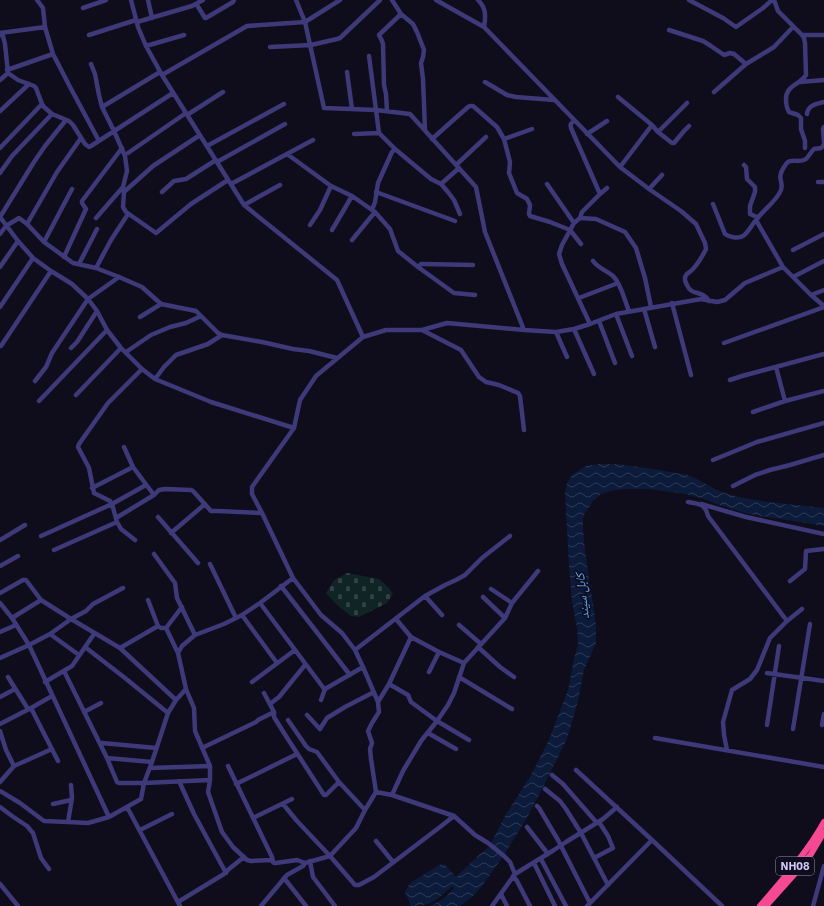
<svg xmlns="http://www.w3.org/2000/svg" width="824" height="906" font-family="'IBM Plex Sans','Noto Naskh Arabic',sans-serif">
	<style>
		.cemetery { fill: url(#cemetery-stones) }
		.water { fill: url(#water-waves) }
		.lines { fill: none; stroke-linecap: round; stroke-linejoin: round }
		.minor { stroke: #3e3978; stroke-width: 4.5 }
		.highway { stroke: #f64993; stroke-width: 6 }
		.labels { text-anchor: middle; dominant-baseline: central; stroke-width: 3.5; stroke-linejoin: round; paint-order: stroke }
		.shield { fill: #0f0c1b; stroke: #9790b8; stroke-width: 1 }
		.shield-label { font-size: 11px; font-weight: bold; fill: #d1c8fc }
		.water-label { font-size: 13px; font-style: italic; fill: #5ba7f7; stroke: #0f0c1b }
	</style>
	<defs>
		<pattern id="cemetery-stones" width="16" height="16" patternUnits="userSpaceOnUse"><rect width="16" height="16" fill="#0f2424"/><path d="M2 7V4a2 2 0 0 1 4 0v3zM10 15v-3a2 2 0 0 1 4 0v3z" fill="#314245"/></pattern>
		<pattern id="water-waves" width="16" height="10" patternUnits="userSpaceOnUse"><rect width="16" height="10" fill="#0c1b39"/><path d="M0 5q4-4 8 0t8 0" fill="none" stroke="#2e3b57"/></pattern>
	</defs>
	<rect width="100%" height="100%" fill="#0f0c1b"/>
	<path class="cemetery" d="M347 573 379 579 389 588 393 594 387 603 359 617 351 616 337 605 326 593 334 580Z"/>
	<path class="water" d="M599 464H617L653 469 687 475 695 478 721 492 743 498 768 502 824 508V526L749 514 722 506 701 498 685 494 648 489H624L611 491 601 494 593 501 585 513 583 519V529L585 551 596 625V643L584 670 578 701 567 739 539 795 527 818 502 858 482 886 472 897 460 906H431L446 897 454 888 453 886C437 898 435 906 411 906L405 892 408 886 413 881 441 864 445 865 456 877 480 854 489 847 505 816 531 775 548 742 568 690 574 659 578 644 577 628 572 601 569 566 565 492 567 483 572 475 578 471 586 466Z"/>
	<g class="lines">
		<path class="minor" d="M37 0 43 8 45 27 53 54 69 85 99 141
			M131 0 138 27 146 46 162 75 244 205 337 280 363 337
			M148 0 152 18
			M296 0 305 22 324 108 376 110 410 114 476 187 485 232 524 330
			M392 0 401 14 413 24 417 32 424 50 423 57 421 63 423 79 425 130
			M436 0 484 27 620 167 649 189 681 211 696 224 705 243 706 249C703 255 697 265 692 270 689 273 684 274 685 279 685 282 686 283 687 285 692 297 702 289 709 301
			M478 0C486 8 486 16 484 27
			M689 0 723 18 736 27 763 8 772 0
			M774 0 778 11 802 35 804 38 805 43 806 75C800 85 786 85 786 99 786 104 786 107 789 112L798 115 801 118V129L805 141V148
			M196 5H197L205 18H206L233 2 234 0
			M83 8 106 0
			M137 22 192 6 203 0
			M669 30 703 41 711 46 724 55 730 53 734 54 746 64
			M0 33 45 27
			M0 35 3 36 5 44 8 73 18 80 34 86 36 88 42 104 44 107 52 114 69 121 73 125 85 144 89 147 91 146 173 93
			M89 35 136 20
			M802 35H824
			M146 46 184 35
			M270 47 311 45 337 39 340 38 380 0
			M369 56 379 133 395 149 431 179 441 184 448 192 454 200 460 214
			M91 64 95 74 99 95 102 107 114 131 125 156 127 171 123 187 124 192 123 207 126 212 156 233 191 204 228 180
			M7 70 53 54
			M347 72 352 109
			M162 75 247 26 305 22 340 0
			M0 80 8 73
			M485 82 507 95 516 97 554 100
			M800 82 824 80
			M714 92 746 64 774 47 793 27
			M618 97 652 125 658 132 672 143H674L684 131 689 126
			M102 107 160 72
			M0 111 29 84
			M387 111 386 94 384 85 383 44 382 41 379 35 401 14
			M807 114C808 105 816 104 824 102
			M187 115 223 92
			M574 121C571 123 570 124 571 128L600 194
			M824 127 823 129 824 142
			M658 132 687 103
			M354 134 379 133
			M587 134 607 121
			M432 139 468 107 470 106H473L497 127 504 139 510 162 509 173 517 193 527 199 530 205 529 214 530 216 550 222 570 230 581 244
			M504 139 532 129
			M207 146 284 104
			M0 148 42 104
			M128 153 186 113
			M287 154 331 186 352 196 375 212 390 229 398 251 418 267 454 293 475 295
			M217 162 285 124
			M456 165 486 137
			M744 165 746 167 747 179 755 187V192L750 206V214L757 217
			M620 167 652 125
			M0 173 12 156 52 114
			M818 182H824
			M231 184 313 140
			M441 184 459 168
			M547 184 574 223
			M649 189 662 175
			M124 192 153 166 200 135
			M162 192 174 181 186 179 216 160
			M376 192 455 221
			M713 204 725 234C729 237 738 239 743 236 749 232 752 224 757 219 764 209 776 202 781 190 784 181 776 179 784 167 786 165 786 163 788 162 792 159 800 163 806 159 809 156 811 152 814 149L821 148 823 146 824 144
			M244 205 280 185
			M372 210 375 202 378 183 392 152 395 149
			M0 217 18 241 33 258 51 271 72 284 88 299 97 311 107 330 121 348 142 369 155 379 211 402 294 428 300 400 316 376 363 337 386 330H422L447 323 524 330 556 332 574 329 590 324 616 314 701 299 717 302 725 300 745 283 783 267 811 295 824 306
			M0 217 34 162 45 146 66 120
			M96 218 123 187
			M580 218 582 212 600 194 607 188
			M756 220 783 267
			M27 224 57 172 81 138
			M310 225 320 210 331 186
			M332 230 352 196
			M0 234 6 226 19 218 27 224 44 242 73 263 96 268 119 277 142 287 161 304 196 311 218 333 222 335 262 342 293 349 309 351 337 358
			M352 240 375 212
			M44 242 72 189
			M793 250 824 234
			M64 257 69 246 86 209 82 203V201L122 148
			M593 261C598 268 607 271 613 276 621 283 625 302 629 311
			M79 264 97 229
			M0 267 18 241
			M418 267 421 264H423L473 265
			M96 268 111 240 128 214
			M793 277 824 261
			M811 295 824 290
			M579 298 618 283
			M672 303 691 375
			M0 307 33 258
			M644 309 655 347
			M616 314 632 356
			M140 317 161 304
			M599 321 615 363
			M590 324 562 264 559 254 562 245 574 223 580 218 596 219 625 232 636 248 645 278 651 307
			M574 329 594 374
			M422 330 461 350 479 377 486 382 499 385 518 393 520 396 524 430
			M556 332 567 357
			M724 343 824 307
			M1 346 51 271
			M71 348 77 342 97 311
			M126 352 151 335 170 327 186 323 201 316
			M776 367 785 401
			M155 379 164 367 176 355 208 344 222 335
			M730 380 742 376 824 354
			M35 381 46 367 52 353 88 299 119 277
			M76 395 121 348
			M39 401 107 330
			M753 412 785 401 824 391
			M294 428 252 487V494L262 513 293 578 321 615 342 633 355 650 363 667 378 702 379 712 372 723 368 731 372 743 370 749 371 759 376 792
			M124 447 133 467 154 495
			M713 460 757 442 824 423
			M733 486 755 475 770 470 790 465 824 455
			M92 488 133 467
			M688 502C698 504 705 503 708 516L787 621
			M701 504 746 517 824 534
			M158 517 198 563
			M116 518 154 495 159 490 165 489 191 490 193 491 211 511H218L262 513
			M171 533 205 504
			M41 536 112 504 146 485
			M0 540 25 525
			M135 540 121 529 117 522 112 504 110 501 94 493 89 468 78 447 79 444 108 403 142 369
			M54 550 117 522
			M154 554 175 583 177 598 195 635
			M210 564 236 618
			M0 566 18 556
			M790 581 805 569 806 551 824 549
			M281 586 350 675
			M491 589 512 603
			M0 593 23 580H26L41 600
			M425 596 442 615
			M483 597 505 618
			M148 600 158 626 161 628H166L182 607
			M0 603 12 618 29 645 109 817
			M260 603 325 690
			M242 615 277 663
			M12 618 41 600 71 619 120 648 176 700
			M396 619 411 637 439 652 464 663
			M459 625 481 644
			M166 628 178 653
			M0 632 16 625
			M50 634 79 655
			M85 647 125 678 168 713
			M478 647 500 667 514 677
			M120 648 158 626
			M355 650 425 596 445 585 456 580 465 575 482 558 510 536
			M0 658 29 645 50 634 71 619 86 611 93 604 123 588
			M64 671 107 758 117 782 119 783H144L210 780
			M429 672 439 652
			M767 673 824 681
			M8 677 28 709
			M459 677 512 709
			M45 682 72 666 94 634
			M252 682 295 650
			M389 684 408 695 411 702 437 721 469 740
			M186 689 194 708 195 731 210 766V780L208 792 222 832 233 847 247 860 251 861 271 860 274 863H276L297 860 305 863
			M264 693 274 712V717L284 733 324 795H326L339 782
			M0 697 15 689
			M321 700 325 689 363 667
			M378 702 389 684 411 637
			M270 704 279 697 305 665
			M31 708 58 761
			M84 712 101 703
			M307 715 320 729 327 718 345 707 374 692
			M288 720 306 746 309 749 317 752 339 782 365 810
			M0 724 31 708 52 696
			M767 725 779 646
			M822 725 824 714
			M793 729 810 624
			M0 731 6 750 14 766
			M428 733 456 749
			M655 738 824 767
			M100 743H102L156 748
			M202 748 256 722 258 720 274 712
			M727 750 724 735 723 722 732 690 750 679 757 670 770 638 787 621 802 609
			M107 758 152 762
			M228 766 272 857 273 862
			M150 768 210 766
			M576 770 652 840 587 906
			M552 775 563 784 597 823
			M179 781 194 814 226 873
			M0 782 14 766 52 749
			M236 784 297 754
			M545 789 560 801 566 809 581 833 608 885
			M0 791 20 803 44 821 68 822 88 823 109 817 141 799 144 783 152 762 168 713 176 700 186 689 178 653 182 646 195 635 224 624 242 615 260 603 293 578
			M392 795 403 771 421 741 437 721 448 705 454 693 464 663 505 618 512 603 538 571
			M53 804 71 800
			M283 804 297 821 330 856 355 885H359L374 877 440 827 454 816
			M537 806 539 808 558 840 590 903
			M0 807 12 816 27 826 33 833 41 858 49 869
			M127 807 180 906
			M253 818 292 799
			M68 822 72 798 71 785
			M527 827 548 854
			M140 830 172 814
			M652 840 722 906
			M376 841 393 862
			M594 858 613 848 608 836 599 822
			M541 859 566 906
			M310 861 313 877 335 906
			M534 863 555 906
			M513 876 517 881 530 906
			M284 878 306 906
			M0 884 18 906
			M501 894 507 906
			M178 902 224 874 229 869 244 857
			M261 906 287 875 303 866 305 863 330 856 356 828 365 810 376 792 392 795 454 816 475 835 488 843 504 856 510 862 515 874
			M492 906 515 874 554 850 566 842 603 819 617 807
			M813 906 824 866"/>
		<path class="highway" d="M760 906C783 879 807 853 824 822
			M766 906 800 868 811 854 824 832"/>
	</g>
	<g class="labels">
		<rect class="shield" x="776" y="857" width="38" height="18" rx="3"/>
		<g class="shield-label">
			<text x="795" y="866">NH08</text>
		</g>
		<g class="water-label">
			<text transform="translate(582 596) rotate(-96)">کابل سيند</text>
		</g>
	</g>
</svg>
